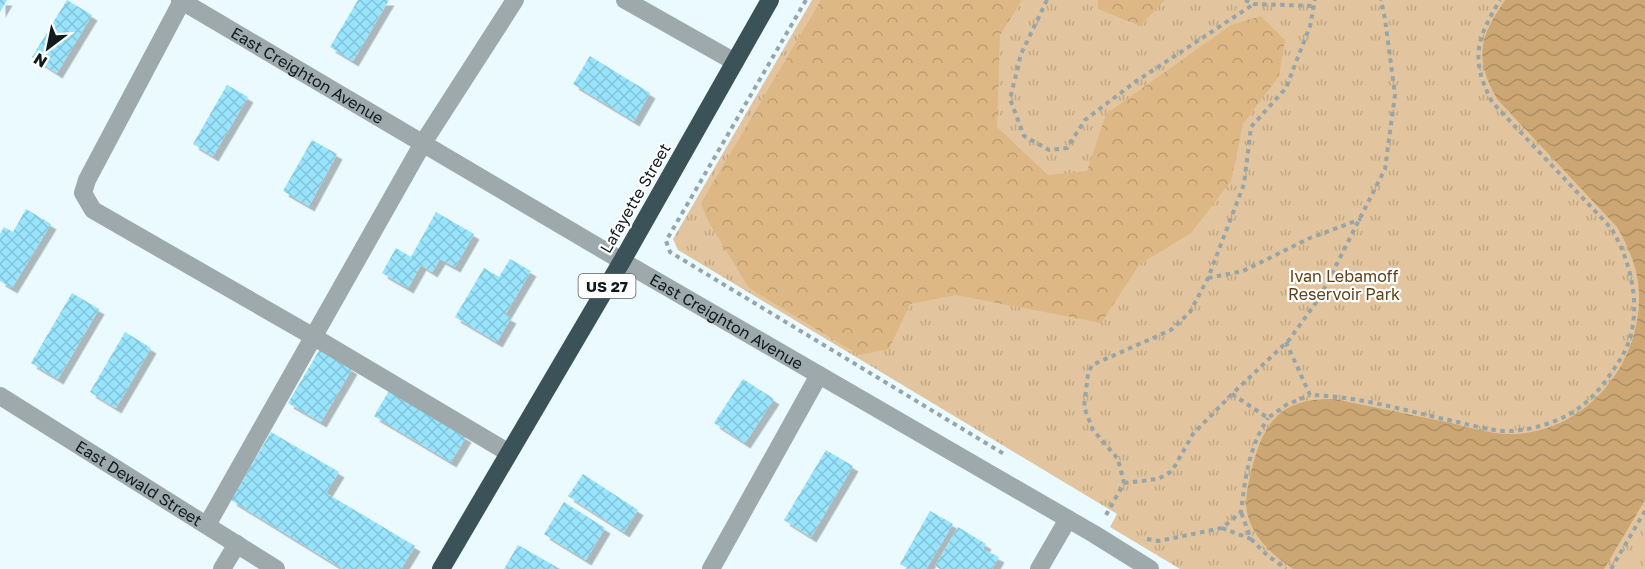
<svg xmlns="http://www.w3.org/2000/svg" width="1645" height="569" font-family="'Golos Text',sans-serif">
	<style>
		.grass { fill: url(#grass-tufts) }
		.forest { fill: url(#forest-crowns) }
		.water { fill: url(#water-waves) }
		.building { fill: url(#building-cross-hatch); filter: url(#shadow) }
		.lines { fill: none; stroke-linecap: round; stroke-linejoin: round }
		.path { stroke: #97a5a9; stroke-width: 4; stroke-dasharray: 4.5 4.5; stroke-linecap: butt }
		.minor { stroke: #9ea9ac; stroke-width: 18 }
		.highway { stroke: #3b5259; stroke-width: 18 }
		.labels { text-anchor: middle; dominant-baseline: central; stroke-width: 4.5; stroke-linejoin: round; paint-order: stroke }
		.shield { fill: #fff; stroke: #585f62; stroke-width: 1.5 }
		.shield-label { font-size: 15px; font-weight: bold; fill: #111b1e }
		.street-label { font-size: 16px; fill: #111b1e; stroke: #fff }
		.park-label { font-size: 16px; fill: #5c4118; stroke: #fff }
	</style>
	<defs>
		<pattern id="grass-tufts" width="24" height="20" patternUnits="userSpaceOnUse" patternTransform="scale(1.5)"><rect width="24" height="20" fill="#e2c59e"/><path d="M3 7l-1-3M5 7V3M7 7l1-3M15 17l-1-3M17 17v-4M19 17l1-3" fill="none" stroke="#c1a988"/></pattern>
		<pattern id="forest-crowns" width="20" height="18" patternUnits="userSpaceOnUse" patternTransform="scale(1.5)"><rect width="20" height="18" fill="#deb884"/><path d="M2 6a3 3 0 1 1 6 0M12 15a3 3 0 1 1 6 0" fill="none" stroke="#bd9e72"/></pattern>
		<pattern id="water-waves" width="16" height="10" patternUnits="userSpaceOnUse" patternTransform="scale(1.5)"><rect width="16" height="10" fill="#cca773"/><path d="M0 5q4-4 8 0t8 0" fill="none" stroke="#ae8f63"/></pattern>
		<pattern id="building-cross-hatch" width="8" height="8" patternUnits="userSpaceOnUse" patternTransform="scale(1.5)"><rect width="8" height="8" fill="#98e4fc"/><path d="M0 0l8 8M0 8l8-8" fill="none" stroke="#82c3d8"/></pattern>
		<filter id="shadow"><feDropShadow dx="5.5" dy="5.5" stdDeviation="0" flood-color="#0004"/></filter>
	</defs>
	<rect width="100%" height="100%" fill="#eafaff"/>
	<path class="grass" d="M812 0H1645V569H1180L1110 527 1117 514 678 250 673 239Z"/>
	<path class="forest" d="M821 0H1022L1000 35 997 127 1048 175 1087 171 1106 114 1231 25 1261 16 1285 40 1279 76 1243 124 1231 181 1191 233 1140 264 1101 323 956 295 910 304 889 349 859 355 749 288 708 221 701 203Z
		M1098 0H1165L1140 26 1098 9Z"/>
	<path class="water" d="M1505 0H1645V500L1604 569H1293C1275 556 1259 544 1250 522 1243 506 1247 489 1251 472 1263 423 1279 398 1334 399 1373 407 1412 415 1451 423 1472 428 1493 435 1514 434 1586 431 1640 365 1639 296 1639 271 1629 248 1617 227L1497 99C1474 58 1479 38 1505 0Z"/>
	<path class="building" d="M0 0H7L0 12Z
		M67 0 92 15 57 73 32 57Z
		M358 0H389L353 61 330 47Z
		M590 56 650 93 634 121 573 84Z
		M227 85 248 97 213 156 193 144Z
		M312 140 337 154 309 206 283 191Z
		M26 209 51 224 12 288 0 281V234L4 227 13 232Z
		M436 212 474 234 455 267 440 259 432 272 421 265 408 288 382 273 396 248 411 257Z
		M510 259 531 271 505 315 511 318 497 342 455 317 484 268 499 277Z
		M72 293 99 309 58 379 31 363Z
		M125 332 151 348 116 408 90 392Z
		M320 349 352 369 321 422 288 403Z
		M743 379 774 399 745 443 714 423Z
		M389 391 466 437 451 462 374 416Z
		M271 432 339 472 326 493 415 546 401 569H343L231 500Z
		M826 450 853 466 811 537 784 520Z
		M583 474 638 510 624 532 568 496Z
		M564 502 605 528 586 560 544 534Z
		M930 511 953 524 926 569H909L900 564Z
		M958 527 986 544 983 549 999 557 992 569H940L935 566Z
		M518 545 560 569H504Z"/>
	<g class="lines">
		<path class="path" d="M806 0 666 241 670 252 1004 454
			M1047 0 1021 54 1010 99 1024 136 1049 150 1067 148 1085 120 1135 82 1254 4
			M1245 0 1254 4 1314 6
			M1208 278 1243 271 1310 238 1361 219
			M1286 342 1310 395C1360 396 1409 412 1458 422 1475 426 1495 432 1512 431 1537 429 1565 420 1584 404 1599 392 1611 374 1621 358 1645 319 1633 264 1611 228L1492 102C1470 59 1476 40 1500 0
			M1232 394 1268 418 1286 405 1310 395
			M1124 483 1158 479 1172 471 1193 434 1232 394 1289 340 1320 297 1385 169 1395 95 1385 19 1381 0
			M1106 515 1124 483 1118 459 1093 430 1084 407 1088 374 1092 365 1171 330 1190 312 1208 278 1244 184 1251 127 1286 88 1310 26 1315 0
			M1222 528 1251 539 1241 512
			M1147 539 1159 541 1222 528 1241 512C1245 478 1249 447 1268 418
			M1251 539 1267 555 1286 569
			M1611 569 1645 511"/>
		<g class="minor">
			<path id="s1" d="M180 0 622 261 1094 534 1150 569"/>
			<path d="M625 0 735 62"/>
			<path d="M182 1 87 180 83 193 93 210 314 337 509 453"/>
			<path id="s2" d="M0 396 276 569"/>
			<path d="M207 525 423 143 515 0"/>
			<path d="M222 569 237 544"/>
			<path d="M711 569 819 375"/>
			<path d="M1039 569 1068 519"/>
		</g>
		<path class="highway" d="M441 569 622 261 770 0"/>
	</g>
	<g class="labels">
		<rect class="shield" x="578.5" y="274" width="57" height="24" rx="4.5"/>
		<g class="shield-label">
			<text x="607" y="286">US 27</text>
		</g>
		<g class="street-label">
			<text stroke="none"><textPath href="#s1" startOffset="148">East Creighton Avenue</textPath></text>
			<text transform="translate(635 198) rotate(-60)">Lafayette Street</text>
			<text stroke="none"><textPath href="#s1" startOffset="634">East Creighton Avenue</textPath></text>
			<text stroke="none"><textPath href="#s2" startOffset="164">East Dewald Street</textPath></text>
		</g>
		<g class="park-label">
			<text x="1344" y="276">Ivan Lebamoff<tspan x="1344" dy="18">Reservoir Park</tspan></text>
		</g>
	</g>
	<g transform="translate(48 48) rotate(212)" stroke="#ffffff" stroke-width="4.5" paint-order="stroke">
	<path d="M0-4.5L10 22L0 15L-10 22Z" fill="#111b1e"/>
	<text y="-9" font-size="16" font-weight="bold" text-anchor="middle" fill="#111b1e">N</text>
	</g>
</svg>
